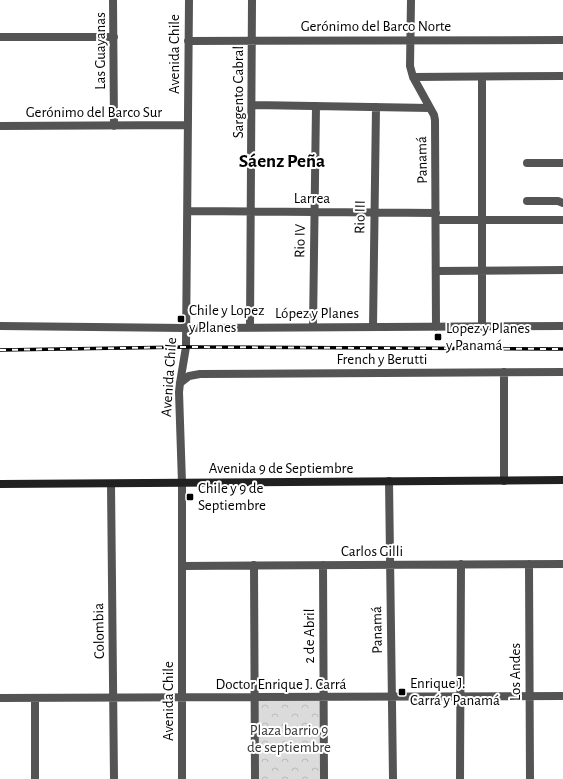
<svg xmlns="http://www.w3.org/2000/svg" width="563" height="779" font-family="'Alegreya Sans',sans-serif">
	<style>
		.park { fill: url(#park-crowns) }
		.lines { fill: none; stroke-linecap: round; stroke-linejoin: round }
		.street { stroke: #545454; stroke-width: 8 }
		.secondary { stroke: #212121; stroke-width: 8 }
		.rail-casing { stroke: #000; stroke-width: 3.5 }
		.rail { stroke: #fff; stroke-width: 2; stroke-dasharray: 6; stroke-linecap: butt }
		.poi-dot { fill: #000; stroke: #fff; stroke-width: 1.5 }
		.labels { text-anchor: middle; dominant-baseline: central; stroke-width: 4; stroke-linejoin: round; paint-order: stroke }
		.street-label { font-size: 15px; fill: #000; stroke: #fff }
		.poi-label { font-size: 15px; fill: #000; stroke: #fff; text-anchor: start }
		.park-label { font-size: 15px; fill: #323232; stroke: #fff }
		.district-label { font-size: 19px; font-weight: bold; fill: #000; stroke: #fff }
	</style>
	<defs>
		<pattern id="park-crowns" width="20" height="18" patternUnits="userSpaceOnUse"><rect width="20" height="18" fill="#dbdbdb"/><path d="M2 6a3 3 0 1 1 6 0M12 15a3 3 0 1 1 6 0" fill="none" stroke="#bababa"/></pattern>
	</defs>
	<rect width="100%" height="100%" fill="#fff"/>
	<path class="park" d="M255 698H323L324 779H255Z"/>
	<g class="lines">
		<path class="street" d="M113 0 114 126
			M411 0 410 66 413 77 434 115 435 120 436 327
			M0 37H114
			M188 41 563 40
			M413 77 563 76
			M482 77V327
			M252 105 430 108
			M0 126 188 125
			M527 163H563
			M527 201H558L563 203
			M188 211 436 213
			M436 220H563
			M437 271 563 270
			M0 326 186 328 563 326
			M313 327 316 106
			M373 327 376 107
			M250 328 252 0
			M180 383 189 376 200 374 563 372
			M389 481 393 779
			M504 481V372
			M111 484 114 779
			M529 564 530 779
			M254 565 255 779
			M323 565 324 779
			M182 566 563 564
			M0 698 563 696
			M35 698V779
			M182 779V483L179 392 180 383 186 347 189 0
			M460 779 461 564"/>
		<path class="secondary" d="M0 484 563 480"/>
		<g class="rail-casing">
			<path id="rail" d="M0 350 186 347 563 349"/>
		</g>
		<use href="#rail" class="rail"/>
	</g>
	<g class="poi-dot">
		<rect x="177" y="315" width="8" height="8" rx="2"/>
		<rect x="434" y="333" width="8" height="8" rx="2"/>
		<rect x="186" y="493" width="8" height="8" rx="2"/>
		<rect x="398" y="688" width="8" height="8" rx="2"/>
	</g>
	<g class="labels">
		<g class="street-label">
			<text x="376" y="26">Gerónimo del Barco Norte</text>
			<text transform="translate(100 51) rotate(-90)">Las Guayanas</text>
			<text transform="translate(174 54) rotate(-90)">Avenida Chile</text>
			<text transform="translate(238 92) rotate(-90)">Sargento Cabral</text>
			<text x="94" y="112">Gerónimo del Barco Sur</text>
			<text transform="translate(422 160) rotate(-91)">Panamá</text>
			<text x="312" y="198">Larrea</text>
			<text transform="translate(360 217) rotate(-89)">Rio III</text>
			<text transform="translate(300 241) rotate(-89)">Rio IV</text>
			<text x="317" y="313">López y Planes</text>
			<text x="382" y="359">French y Berutti</text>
			<text transform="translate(169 377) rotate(-86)">Avenida Chile</text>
			<text x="281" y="468">Avenida 9 de Septiembre</text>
			<text x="372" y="551">Carlos Gilli</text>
			<text transform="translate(377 630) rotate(-91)">Panamá</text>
			<text transform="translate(99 631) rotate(-91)">Colombia</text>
			<text transform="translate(309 636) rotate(-90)">2 de Abril</text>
			<text transform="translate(515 672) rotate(-90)">Los Andes</text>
			<text x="281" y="684">Doctor Enrique J. Carrá</text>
			<text transform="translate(168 701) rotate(-90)">Avenida Chile</text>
		</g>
		<g class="poi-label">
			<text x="189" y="310">Chile y Lopez<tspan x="189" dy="17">y Planes</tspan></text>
			<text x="446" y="328">Lopez y Planes<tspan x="446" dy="17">y Panamá</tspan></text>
			<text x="198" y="488">Chile y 9 de<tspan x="198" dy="17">Septiembre</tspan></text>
			<text x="410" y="683">Enrique J.<tspan x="410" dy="17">Carrá y Panamá</tspan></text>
		</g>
		<g class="park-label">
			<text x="289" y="730">Plaza barrio 9<tspan x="289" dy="17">de septiembre</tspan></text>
		</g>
		<g class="district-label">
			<text x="282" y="161">Sáenz Peña</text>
		</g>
	</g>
</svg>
